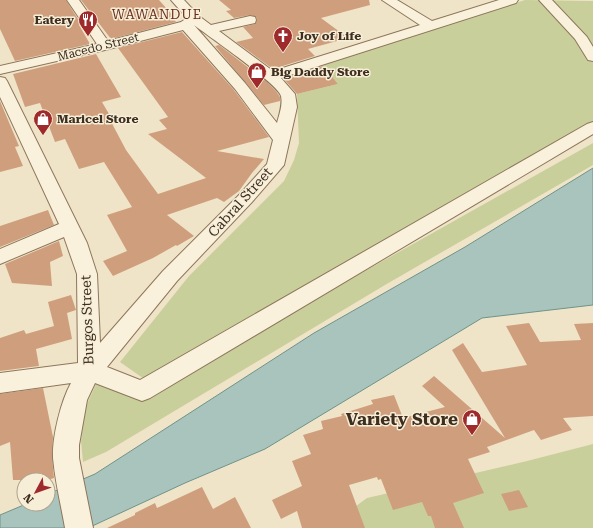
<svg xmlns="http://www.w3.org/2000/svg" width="593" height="528" font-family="'Roboto Serif',serif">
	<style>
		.green { fill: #c9cf9b }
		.water { fill: #a9c4bc; stroke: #6f938a }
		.building { fill: #cf9f7d }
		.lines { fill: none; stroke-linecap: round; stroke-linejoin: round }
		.minor-casing { stroke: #8d765c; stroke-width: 2 }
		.minor { fill: #faf1dc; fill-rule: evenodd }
		.labels { text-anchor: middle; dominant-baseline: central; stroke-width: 3; stroke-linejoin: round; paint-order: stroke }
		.far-poi-label { font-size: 12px; font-weight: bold; fill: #3d2e20; stroke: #f7eed8; text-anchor: start }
		.far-street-label { font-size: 12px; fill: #3d2e20; stroke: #f7eed8 }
		.far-quarter-label { font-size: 13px; letter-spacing: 1px; fill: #6b2e1e; stroke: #f7eed8 }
		.street-label { font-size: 14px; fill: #3d2e20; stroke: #f7eed8 }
		.near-poi-label { font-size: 17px; font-weight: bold; fill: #3d2e20; stroke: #f7eed8; text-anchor: end }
	</style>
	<rect width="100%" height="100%" fill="#f0e4c8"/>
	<path class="green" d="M525 0 593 1V121L147 381 120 362 189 276 284 181 294 160 299 143 297 94 338 84 322 66 380 46Z
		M593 143V165L385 285 106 452 83 462 81 441 85 408 97 382 144 398 274 322Z
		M593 444V528H326L367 498 527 461Z"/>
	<path class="water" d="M593 168V305L482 318 265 449 185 483 88 528H0V515L26 504H48V494L95 474 314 333 465 247Z"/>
	<path class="building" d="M0 0H66L81 24 79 25 90 44 15 61 0 29Z
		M81 0H159L176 19H174L176 22 111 39Z
		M219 0H369L370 5 321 18 348 38 308 49 315 56 273 69 236 42 253 38 243 27 255 24 257 20 256 17 250 15 234 18 226 11 231 10Z
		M182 32 234 90 269 137 217 151 264 159 252 173 239 191 224 202 217 198 167 215 194 236 177 246 176 245 153 258 113 276 103 261 127 251 107 215 132 207 104 162 79 169 65 139 55 142 40 103 25 107 13 74 96 54 121 97 102 102 109 114H107L126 150 158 194 206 178 148 134 167 129 159 120 168 117 118 48Z
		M219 45 267 82 276 91 280 97V101L264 105 215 46Z
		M323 66 338 84 297 94 284 79Z
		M0 101 19 146 15 147 23 166 0 172Z
		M48 210 54 225 0 247V226Z
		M59 241 63 256 50 262 52 286 12 283 5 264Z
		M71 295 76 310 67 313 72 339 36 349 39 366 0 371V338L24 330 26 334 54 326 48 302Z
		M529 323 540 342 581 340 574 324 593 323V416L563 418 572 430 541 440 534 430 487 447 490 452 468 459 484 493 453 503 464 528H435L431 516H428L422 502 393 510 381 479 378 480 377 477 349 485 365 528H302L297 511 281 519 272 500 302 486 292 461 311 454 303 435 323 429 321 421 342 416 341 414 373 404 371 400 394 395 403 418 445 407 422 386 434 376 505 438 452 350 463 343 482 372 527 365 506 326Z
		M43 388 53 437 52 458 54 478 47 480H13L10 442 0 446V394Z
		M202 487 213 509 235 497 251 528H107L135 515V513L155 503 157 508Z
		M519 490 528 507 509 511 501 494Z"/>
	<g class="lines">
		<g class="minor-casing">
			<path id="minor" d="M67 0H79L108 41 181 22 187 18 171 0H184L199 16 211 25 250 16 255 17 256 20 255 23 219 31 273 71 420 25 382 0H397L432 21 499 0H518L516 3 281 78 295 94 297 107 284 165 252 202 177 281 107 367 140 380 587 124 593 122V134L150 398 142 401 95 383 87 400 79 445V458L93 528H65C61 505 55 481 53 458 52 437 61 401 71 383L0 393V373L78 363 77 274 64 237 0 264V249L59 224 0 97V77L5 78 7 81 87 243 97 274 100 343 163 271 240 194 267 164 273 140 235 89 183 30 105 50 0 74V66L97 44ZM194 25C208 36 277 83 281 96 283 105 279 115 277 123L245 83Z
				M539 0H552L587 37 593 47V61L588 60 575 39Z"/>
		</g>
		<use href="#minor" class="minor"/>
	</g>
	<defs>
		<g id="restaurant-pin" transform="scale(1)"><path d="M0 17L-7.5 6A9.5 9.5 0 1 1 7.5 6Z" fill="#9e2a2b" stroke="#f7eed8"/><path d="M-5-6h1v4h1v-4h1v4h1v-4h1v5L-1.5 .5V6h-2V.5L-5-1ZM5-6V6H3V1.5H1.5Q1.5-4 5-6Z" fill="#fff"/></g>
		<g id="church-pin" transform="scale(1)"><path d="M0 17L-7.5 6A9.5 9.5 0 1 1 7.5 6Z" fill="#9e2a2b" stroke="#f7eed8"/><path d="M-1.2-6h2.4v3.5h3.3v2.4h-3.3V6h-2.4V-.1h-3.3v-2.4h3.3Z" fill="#fff"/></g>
		<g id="shop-pin" transform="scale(1)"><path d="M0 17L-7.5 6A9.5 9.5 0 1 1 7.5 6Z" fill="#9e2a2b" stroke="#f7eed8"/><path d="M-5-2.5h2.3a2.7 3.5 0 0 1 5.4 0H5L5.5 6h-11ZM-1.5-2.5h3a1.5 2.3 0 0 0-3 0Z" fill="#fff"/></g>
	</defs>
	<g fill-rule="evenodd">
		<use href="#restaurant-pin" x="88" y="20"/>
		<use href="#church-pin" x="283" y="36"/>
		<use href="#shop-pin" x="257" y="72"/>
		<use href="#shop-pin" x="43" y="119"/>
		<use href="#shop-pin" x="472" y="419"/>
	</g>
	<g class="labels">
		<g class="far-poi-label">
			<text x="74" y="20" text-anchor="end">Eatery</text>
			<text x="297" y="36">Joy of Life</text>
			<text x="271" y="72">Big Daddy Store</text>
			<text x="57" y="119">Maricel Store</text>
		</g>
		<g class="far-street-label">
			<text transform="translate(98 47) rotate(-14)">Macedo Street</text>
		</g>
		<g class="far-quarter-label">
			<text x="157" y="14">WAWANDUE</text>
		</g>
		<g class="street-label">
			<text transform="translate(240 202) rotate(-48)">Cabral Street</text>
			<text transform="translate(87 320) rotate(-92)">Burgos Street</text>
		</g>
		<g class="near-poi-label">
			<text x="458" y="419">Variety Store</text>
		</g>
	</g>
	<g transform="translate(36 492) rotate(229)"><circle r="19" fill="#f7eed8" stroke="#ada18e"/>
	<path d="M0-3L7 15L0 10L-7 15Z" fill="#9e2a2b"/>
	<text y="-6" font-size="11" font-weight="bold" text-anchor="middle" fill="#3d2e20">N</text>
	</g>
</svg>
